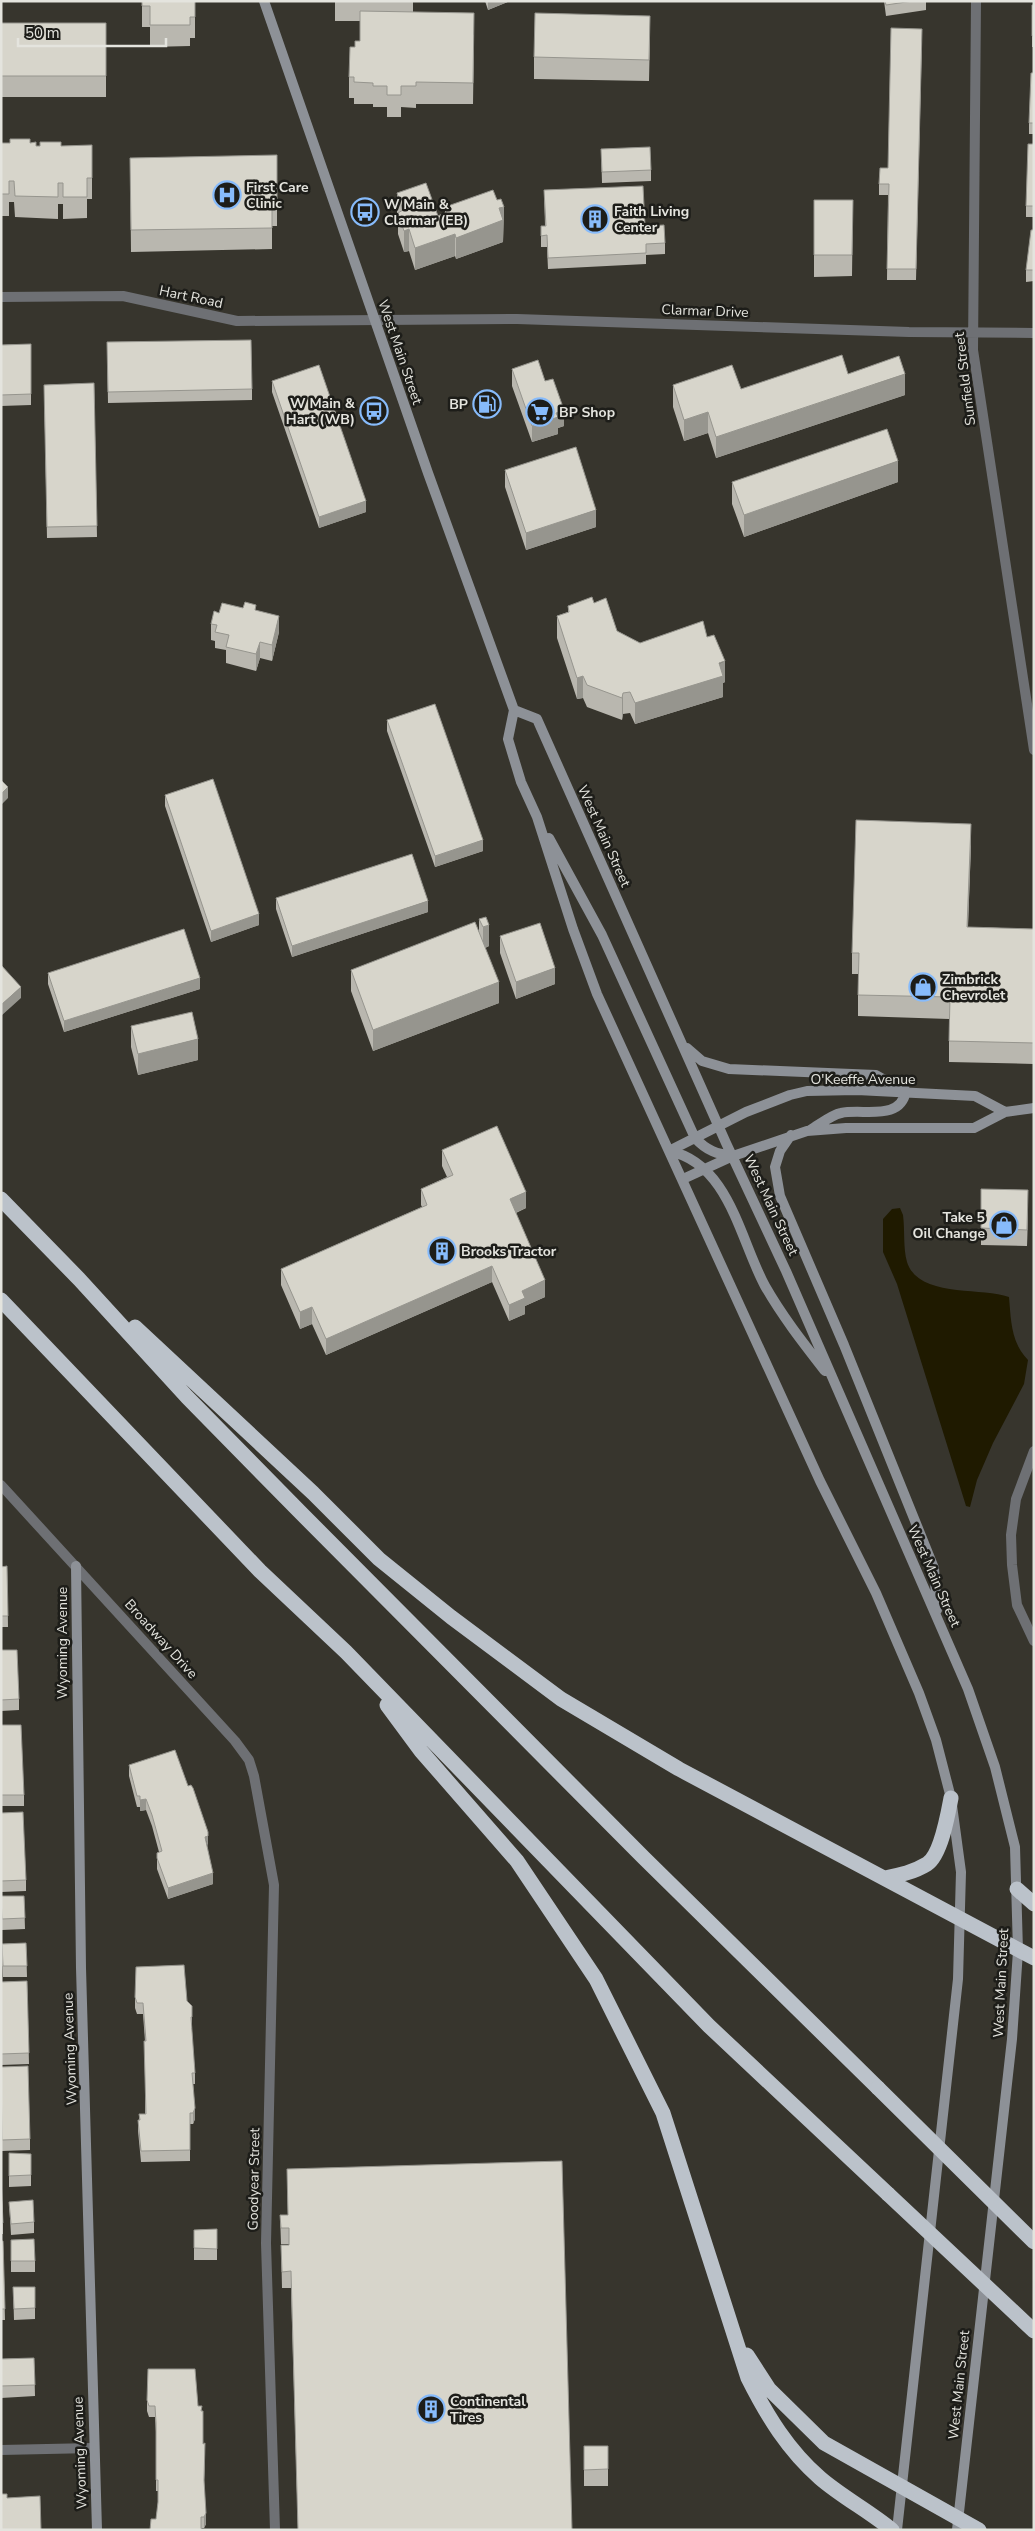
<svg xmlns="http://www.w3.org/2000/svg" width="1035" height="2531" font-family="'Nunito Sans',sans-serif">
	<style>
		.water { fill: #1f1a00 }
		.lines { fill: none; stroke-linecap: round; stroke-linejoin: round }
		.street { stroke: #6e7074; stroke-width: 10 }
		.secondary { stroke: #8d9197; stroke-width: 10 }
		.highway { stroke: #bbc2ca; stroke-width: 15 }
		.highway-bridge { stroke: #bbc2ca; stroke-width: 15 }
		.wall { fill: #b9b7af }
		.shaded-wall { fill: #96958e }
		.building { fill: #d7d5cb; stroke: #96958e }
		.labels { text-anchor: middle; dominant-baseline: central; stroke-width: 5; stroke-linejoin: round; paint-order: stroke }
		.poi-label { font-size: 14px; font-weight: bold; fill: #e4e4de; stroke: #1d1d19; text-anchor: start }
		.street-label { font-size: 14px; fill: #e4e4de; stroke: #1d1d19 }
	</style>
	<rect width="100%" height="100%" fill="#37352d"/>
	<path class="water" d="M900 1208 903 1215C905 1230 903 1248 907 1262 918 1298 981 1287 1009 1297 1011 1320 1011 1343 1028 1360L1024 1384 993 1443 977 1480 970 1507 966 1506 897 1284 883 1252V1219L892 1209Z"/>
	<g class="lines">
		<path class="street" d="M976 1 973 350 1034 750
			M1 297 123 296 237 321 517 319 909 332 1034 333
			M1034 1451 1016 1499 1011 1535 1012 1565 1017 1605 1034 1641
			M1 1485 235 1741 249 1760 254 1776 274 1885 266 2243 275 2530
			M1 2450 93 2448"/>
		<path class="secondary" d="M264 1 428 473 514 710 508 739 521 782 537 817 573 929 597 994 820 1481 876 1593 919 1693 936 1740 951 1798 961 1872 958 1979 897 2530
			M514 710 537 719 726 1143 786 1271 968 1689 995 1767 1015 1847 1018 1951 1012 2039 957 2530
			M549 838 602 935 695 1138C707 1151 717 1154 733 1156
			M687 1048 702 1061 729 1069 876 1075 903 1090
			M810 1130C819 1125 831 1115 841 1113 863 1108 900 1122 906 1091
			M791 1135 780 1151 775 1167 780 1196 844 1345 934 1568 937 1610
			M669 1151 746 1112 790 1095 807 1091 857 1090 975 1096 1005 1112
			M669 1151C729 1163 740 1240 765 1286 782 1316 804 1344 825 1371
			M683 1179 733 1156 807 1131 846 1128H974L1005 1112 1034 1108
			M76 1566 81 1968 97 2530"/>
		<path class="highway" d="M1 1199 79 1279 187 1397 301 1513 644 1858 878 2088
			M1 1300 260 1571 346 1652 709 2026 888 2194
			M135 1327 313 1493 379 1559 451 1617 561 1699 679 1769 1034 1958
			M387 1705 421 1751 517 1861 596 1979 663 2113 748 2378C767 2416 788 2450 820 2478 842 2497 869 2511 892 2530
			M885 1878C900 1875 914 1872 927 1864 941 1855 948 1814 951 1798
			M1017 1889 1034 1904
			M747 2355 769 2389 824 2443 979 2530"/>
		<path class="highway-bridge" d="M878 2088 1034 2242
			M888 2194 1034 2331"/>
	</g>
	<path class="wall" d="M142 1H195V38H190V46L150 47V27H142Z
		M335 1H413V12L474 35 473 104H416V108L401 107V117H387V107H373V104H354V98H349V77L355 47 360 41V21H335Z
		M485 1H510L488 10Z
		M884 1H926V10L886 16Z
		M1032 5H1034V47H1032Z
		M1 23H106V97H1Z
		M650 37 649 81 534 79V57Z
		M922 40 916 280H887L888 195H879V184L888 168Z
		M1034 73V134H1029V123Z
		M1 143H30L36 146H61L92 178V199H87V218L63 219V204H58V219L15 217 14 202H9V216H1Z
		M1034 144V217H1026V206Z
		M601 149 651 170V181L602 183Z
		M130 158 277 205V226H272V249L131 252Z
		M544 190 645 226 665 243V254L646 255V264L548 269 547 247H541V226H545Z
		M397 193 438 216 445 213V207L497 200 504 207 503 242 456 259 455 256 415 270 409 251 404 252 398 234V219L397 215Z
		M814 200H853L852 276 814 277Z
		M1034 230V281L1026 282V270Z
		M107 342 252 389V400L108 403Z
		M31 344V405L1 406V345Z
		M512 369 545 381 564 426 558 428V434L532 442 512 386Z
		M848 374 905 395 716 458 708 433 684 441 673 407V385L741 389Z
		M272 381 366 512 319 528 272 392Z
		M94 383 97 537 47 538 44 385Z
		M505 470 596 527 526 550 505 487Z
		M732 482H898L744 537 732 504Z
		M594 603 617 631 640 643 707 637 725 682 723 683V697L635 724 630 713 623 714 622 720 587 707 583 698 577 699 557 638V616L568 612V606Z
		M243 608 256 610 279 632 272 661 260 658 256 671 226 663V650L215 648V641L211 640V624L219 613Z
		M387 720 483 851 435 867 387 731Z
		M165 795 259 925 211 942 165 806Z
		M971 845 968 927 1034 929V1064L949 1062V1019L858 1016V974H852V953Z
		M276 898 428 912 292 957 276 909Z
		M479 919 489 925V946L485 948 499 1003 373 1051 351 991V970L479 932Z
		M500 936 555 984 516 999 500 953Z
		M48 973 200 989 64 1032 48 984Z
		M131 1026 198 1060 138 1075 131 1047Z
		M442 1150 526 1208 516 1213 545 1297 525 1306V1314L509 1321 492 1282 326 1355 312 1324 300 1329 281 1285V1269L422 1207 421 1205V1189L447 1177 442 1166Z
		M981 1189 1028 1206 1027 1246 981 1245Z
		M7 1566 8 1627H1V1567Z
		M1 1650 19 1699V1710L1 1711Z
		M1 1725 24 1795V1806H1Z
		M129 1765 207 1847 213 1884 168 1899 157 1869V1853L159 1852 152 1826 146 1810 140 1811V1807H137L129 1776Z
		M1 1813 26 1880V1891L1 1892Z
		M1 1896H24L25 1929 2 1930Z
		M26 1943 27 1977H3L2 1944Z
		M27 1981 29 2064 1 2065V1982Z
		M135 1997 187 2001 192 2006V2028H191L195 2073V2084H193L195 2119 193 2124H190V2161L141 2162 138 2131V2120H139V2114H145V2041L143 2014H137L135 2008Z
		M1 2133 30 2139V2150L2 2151Z
		M9 2153 31 2154V2186L9 2187Z
		M287 2169 572 2530H298L291 2288H282L281 2245H289V2244H281L280 2215H288Z
		M1 2177 3 2223V2234H1Z
		M9 2202 34 2222V2233L11 2235Z
		M217 2229V2260H194V2230Z
		M11 2240 35 2261V2272H11Z
		M1 2241H3L5 2320H1Z
		M13 2287H35V2319L14 2320Z
		M34 2358 35 2396 1 2398V2359Z
		M147 2400 198 2406 202 2411 203 2444 205 2454 204 2483 206 2524 204 2528H201L156 2519 158 2504V2491H156V2432L155 2417H149L147 2411Z
		M584 2446H608V2486H584Z"/>
	<path class="shaded-wall" d="M488 1H510L488 10Z
		M504 207 503 242 456 259V238L499 208Z
		M409 229V251L404 252V231Z
		M455 234V256L415 270V248Z
		M905 374V395L716 458V437Z
		M564 410V426L558 428V434L532 442V426L556 413Z
		M708 412V433L684 441V420Z
		M898 461V482L744 537V515Z
		M366 501V512L319 528V517Z
		M596 510V527L526 550V533Z
		M279 616V632L272 661V645Z
		M260 642V658L256 671V654Z
		M725 661V682L723 683V697L635 724V703Z
		M583 676V698L577 699V678Z
		M623 693V714L622 720V698Z
		M8 787V798L1 805V794Z
		M971 824V845L967 949V927Z
		M483 840V851L435 867V856Z
		M428 901V912L292 957V946Z
		M259 914V925L211 942V931Z
		M489 925V946L483 949V927Z
		M555 968V984L516 999V982Z
		M200 978V989L64 1032V1021Z
		M499 982V1003L373 1051V1030Z
		M21 987V998L1 1016V1005Z
		M198 1039V1060L138 1075V1054Z
		M1028 1190V1206L1027 1246V1230Z
		M526 1192V1208L510 1215V1199Z
		M492 1266V1282L326 1355V1339Z
		M545 1280V1297L525 1306V1314L509 1321V1305L522 1291Z
		M312 1307V1324L300 1329V1312Z
		M146 1799V1810L140 1811V1800Z
		M208 1836V1847L205 1837Z
		M213 1873V1884L168 1899V1888Z
		M195 2108V2119L193 2124V2113Z
		M206 2513V2524L204 2528V2517Z"/>
	<path class="building" d="M142 1H195V17H190V25H150V6H142Z
		M885 1H913L886 5Z
		M1032 5H1034V36H1032Z
		M360 11 474 13 473 83 416 82V86H401V95H387V86H373V83L354 82V77H349L350 47H355V41H360Z
		M535 13 650 16 649 60 534 57Z
		M1 23H106V76H1Z
		M891 28 922 29 916 269H887L889 184H879L880 168H888Z
		M1031 73H1034V123H1029Z
		M10 139H30V143L36 142V146H40V142H61V146L92 145V178H87V197H63V183H58V197L15 196 14 181H9V194H1V143H10Z
		M1028 144H1034V206H1026Z
		M650 147 651 170 602 172 601 149Z
		M277 155V205H272V228L131 230 130 158Z
		M426 183 438 216 447 212 445 207 493 190 497 200 501 199 504 207 499 208 503 220 456 238 455 234 415 248 409 229 404 231 398 213 403 210 397 193Z
		M643 186 645 226 664 225 665 243 646 244V253L548 258 547 235 541 236V226H546L544 190Z
		M814 200H853L852 255H814Z
		M1031 230H1034V270H1026Z
		M251 340 252 389 108 392 107 342Z
		M31 344V394L1 395V345Z
		M842 355 848 374 899 356 905 374 716 437 708 412 684 420 673 385 732 365 741 389Z
		M538 360 545 381 553 379 564 410 556 413 558 417 532 426 512 369Z
		M319 365 366 501 319 517 272 381Z
		M94 383 97 526 47 527 44 385Z
		M887 429 898 461 744 515 732 482Z
		M576 447 596 510 526 533 505 470Z
		M592 597 594 603 606 598 617 631 640 643 703 621 707 637 714 635 725 661 719 663 723 676 635 703 630 692 623 693 622 698 587 685 583 676 577 678 557 616 569 612 568 606Z
		M245 602 256 605 255 610 279 616 272 645 260 642 256 654 226 647 229 635 215 632 217 625 211 624 214 611 219 613 222 603 243 608Z
		M435 704 483 840 435 856 387 720Z
		M213 779 259 914 211 931 165 795Z
		M1 780 8 787 1 794Z
		M856 820 971 824 967 927 1034 929V1043L949 1041 950 997 858 995 859 953H852Z
		M412 854 428 901 292 946 276 898Z
		M486 917 489 925 483 927 479 919Z
		M475 922 499 982 373 1030 351 970Z
		M540 923 555 968 516 982 500 936Z
		M184 929 200 978 64 1021 48 973Z
		M1 965 21 987 1 1005Z
		M192 1012 198 1039 138 1054 131 1026Z
		M497 1126 526 1192 510 1199 545 1280 522 1291 525 1298 509 1305 492 1266 326 1339 312 1307 300 1312 281 1269 427 1205 421 1189 453 1175 442 1150Z
		M981 1189 1028 1190 1027 1230 981 1228Z
		M7 1566 8 1616H1V1567Z
		M1 1650H17L19 1699 1 1700Z
		M1 1725H21L24 1795H1Z
		M175 1750 188 1786 191 1785 193 1788 208 1832V1836L205 1837 213 1873 168 1888 157 1858V1853L162 1851 152 1815 146 1799 140 1800V1796H137L129 1765Z
		M23 1812 26 1880 1 1881V1813Z
		M1 1896H24L25 1918 2 1919Z
		M26 1943 27 1966H3L2 1944Z
		M184 1965 187 2001 192 2006V2017H191L195 2073H192L195 2108 193 2113H190V2150L141 2151 138 2120H140L139 2114H146L144 2041H146L143 2003H137L135 1997 136 1967Z
		M27 1981 29 2053 1 2054V1982Z
		M28 2066 30 2139 2 2140 1 2067Z
		M9 2153 31 2154V2175L9 2176Z
		M562 2161 572 2530H298L291 2271 282 2272 281 2245H289V2228H281L280 2215H288L287 2169Z
		M1 2177 3 2223H1Z
		M33 2200 34 2222 11 2224 9 2202Z
		M217 2229V2249L194 2248V2230Z
		M34 2239 35 2261H11V2240Z
		M1 2241H3L5 2309H1Z
		M13 2287H35V2308L14 2309Z
		M34 2358 35 2385 1 2386V2359Z
		M148 2369H195L198 2406H202L201 2411H203V2444L205 2443 204 2480 206 2513 204 2517H201V2530H150L151 2519H156L158 2502V2480H156V2423L155 2406H149L147 2400Z
		M584 2446H608V2469L584 2470Z
		M1 2494H7V2498L40 2496 41 2530H1Z"/>
	<defs>
		<g id="hospital-ring" transform="scale(1.4375)"><circle r="9.5" fill="#1d1d19" stroke="#87bbfb" stroke-width="1.5"/><path d="M-5-5h3v3.5h4V-5h3V5h-3V1.5h-4V5h-3Z" fill="#87bbfb"/></g>
		<g id="bus-ring" transform="scale(1.4375)"><circle r="9.5" fill="#1d1d19" stroke="#87bbfb" stroke-width="1.5"/><path d="M-5-6H5V4H4V6H2V4H-2V6H-4V4H-5ZM-3.5-4V0h7V-4ZM-3.5 1.2v1.5H-2V1.2ZM2 1.2v1.5H3.5V1.2Z" fill="#87bbfb"/></g>
		<g id="building-ring" transform="scale(1.4375)"><circle r="9.5" fill="#1d1d19" stroke="#87bbfb" stroke-width="1.5"/><path d="M-4-6H4V6H1V3H-1V6H-4ZM-2.5-4.3h1.7v1.8h-1.7ZM.8-4.3h1.7v1.8H.8ZM-2.5-1h1.7V.8h-1.7ZM.8-1h1.7V.8H.8Z" fill="#87bbfb"/></g>
		<g id="fuel-ring" transform="scale(1.4375)"><circle r="9.5" fill="#1d1d19" stroke="#87bbfb" stroke-width="1.5"/><path d="M-5.5-6h7V0h2V4h1.3V-2.5L3-4.5l.8-.8L6-3V5H2.5V1h-1V6h-7ZM-4.2-4.7v3.2H.2V-4.7Z" fill="#87bbfb"/></g>
		<g id="supermarket-ring" transform="scale(1.4375)"><circle r="9.5" fill="#1d1d19" stroke="#87bbfb" stroke-width="1.5"/><path d="M-6-5.5h2.5l.6 2H6L4.5 2H-2.5L-4.4-4H-6ZM-1.5 3.2a1.3 1.3 0 1 0 .1 0ZM3 3.2a1.3 1.3 0 1 0 .1 0Z" fill="#87bbfb"/></g>
		<g id="shop-ring" transform="scale(1.4375)"><circle r="9.5" fill="#1d1d19" stroke="#87bbfb" stroke-width="1.5"/><path d="M-5-2.5h2.3a2.7 3.5 0 0 1 5.4 0H5L5.5 6h-11ZM-1.5-2.5h3a1.5 2.3 0 0 0-3 0Z" fill="#87bbfb"/></g>
	</defs>
	<g fill-rule="evenodd">
		<use href="#hospital-ring" x="227" y="195"/>
		<use href="#bus-ring" x="365" y="212"/>
		<use href="#building-ring" x="595" y="219"/>
		<use href="#fuel-ring" x="487" y="404"/>
		<use href="#bus-ring" x="374" y="411"/>
		<use href="#supermarket-ring" x="540" y="412"/>
		<use href="#shop-ring" x="923" y="987"/>
		<use href="#shop-ring" x="1004" y="1225"/>
		<use href="#building-ring" x="442" y="1251"/>
		<use href="#building-ring" x="431" y="2409"/>
	</g>
	<g class="labels">
		<g class="poi-label">
			<text x="246" y="187">First Care<tspan x="246" dy="16">Clinic</tspan></text>
			<text x="384" y="204">W Main &amp;<tspan x="384" dy="16">Clarmar (EB)</tspan></text>
			<text x="614" y="211">Faith Living<tspan x="614" dy="16">Center</tspan></text>
			<text x="355" y="403" text-anchor="end">W Main &amp;<tspan x="355" dy="16">Hart (WB)</tspan></text>
			<text x="468" y="404" text-anchor="end">BP</text>
			<text x="559" y="412">BP Shop</text>
			<text x="942" y="979">Zimbrick<tspan x="942" dy="16">Chevrolet</tspan></text>
			<text x="985" y="1217" text-anchor="end">Take 5<tspan x="985" dy="16">Oil Change</tspan></text>
			<text x="461" y="1251">Brooks Tractor</text>
			<text x="450" y="2401">Continental<tspan x="450" dy="16">Tires</tspan></text>
		</g>
		<g class="street-label">
			<text transform="translate(191 297) rotate(12)">Hart Road</text>
			<text transform="translate(705 311) rotate(2)">Clarmar Drive</text>
			<text transform="translate(400 352) rotate(71)">West Main Street</text>
			<text transform="translate(965 379) rotate(-97)">Sunfield Street</text>
			<text transform="translate(604 836) rotate(66)">West Main Street</text>
			<text x="863" y="1079">O'Keeffe Avenue</text>
			<text transform="translate(771 1205) rotate(65)">West Main Street</text>
			<text transform="translate(934 1576) rotate(66)">West Main Street</text>
			<text transform="translate(161 1639) rotate(48)">Broadway Drive</text>
			<text transform="translate(62 1643) rotate(-90)">Wyoming Avenue</text>
			<text transform="translate(1001 1983) rotate(-87)">West Main Street</text>
			<text transform="translate(70 2049) rotate(-92)">Wyoming Avenue</text>
			<text transform="translate(254 2179) rotate(-89)">Goodyear Street</text>
			<text transform="translate(959 2385) rotate(-84)">West Main Street</text>
			<text transform="translate(80 2453) rotate(-92)">Wyoming Avenue</text>
		</g>
	</g>
	<rect width="1035" height="2531" fill="none" stroke="#e4e4de" stroke-width="5"/>
	<path d="M18 38v8h148v-8" fill="none" stroke="#e4e4de" stroke-width="2.5"/>
	<text x="25" y="38" font-size="15" fill="#e4e4de" stroke="#1d1d19" stroke-width="4" paint-order="stroke">50 m</text>
</svg>
